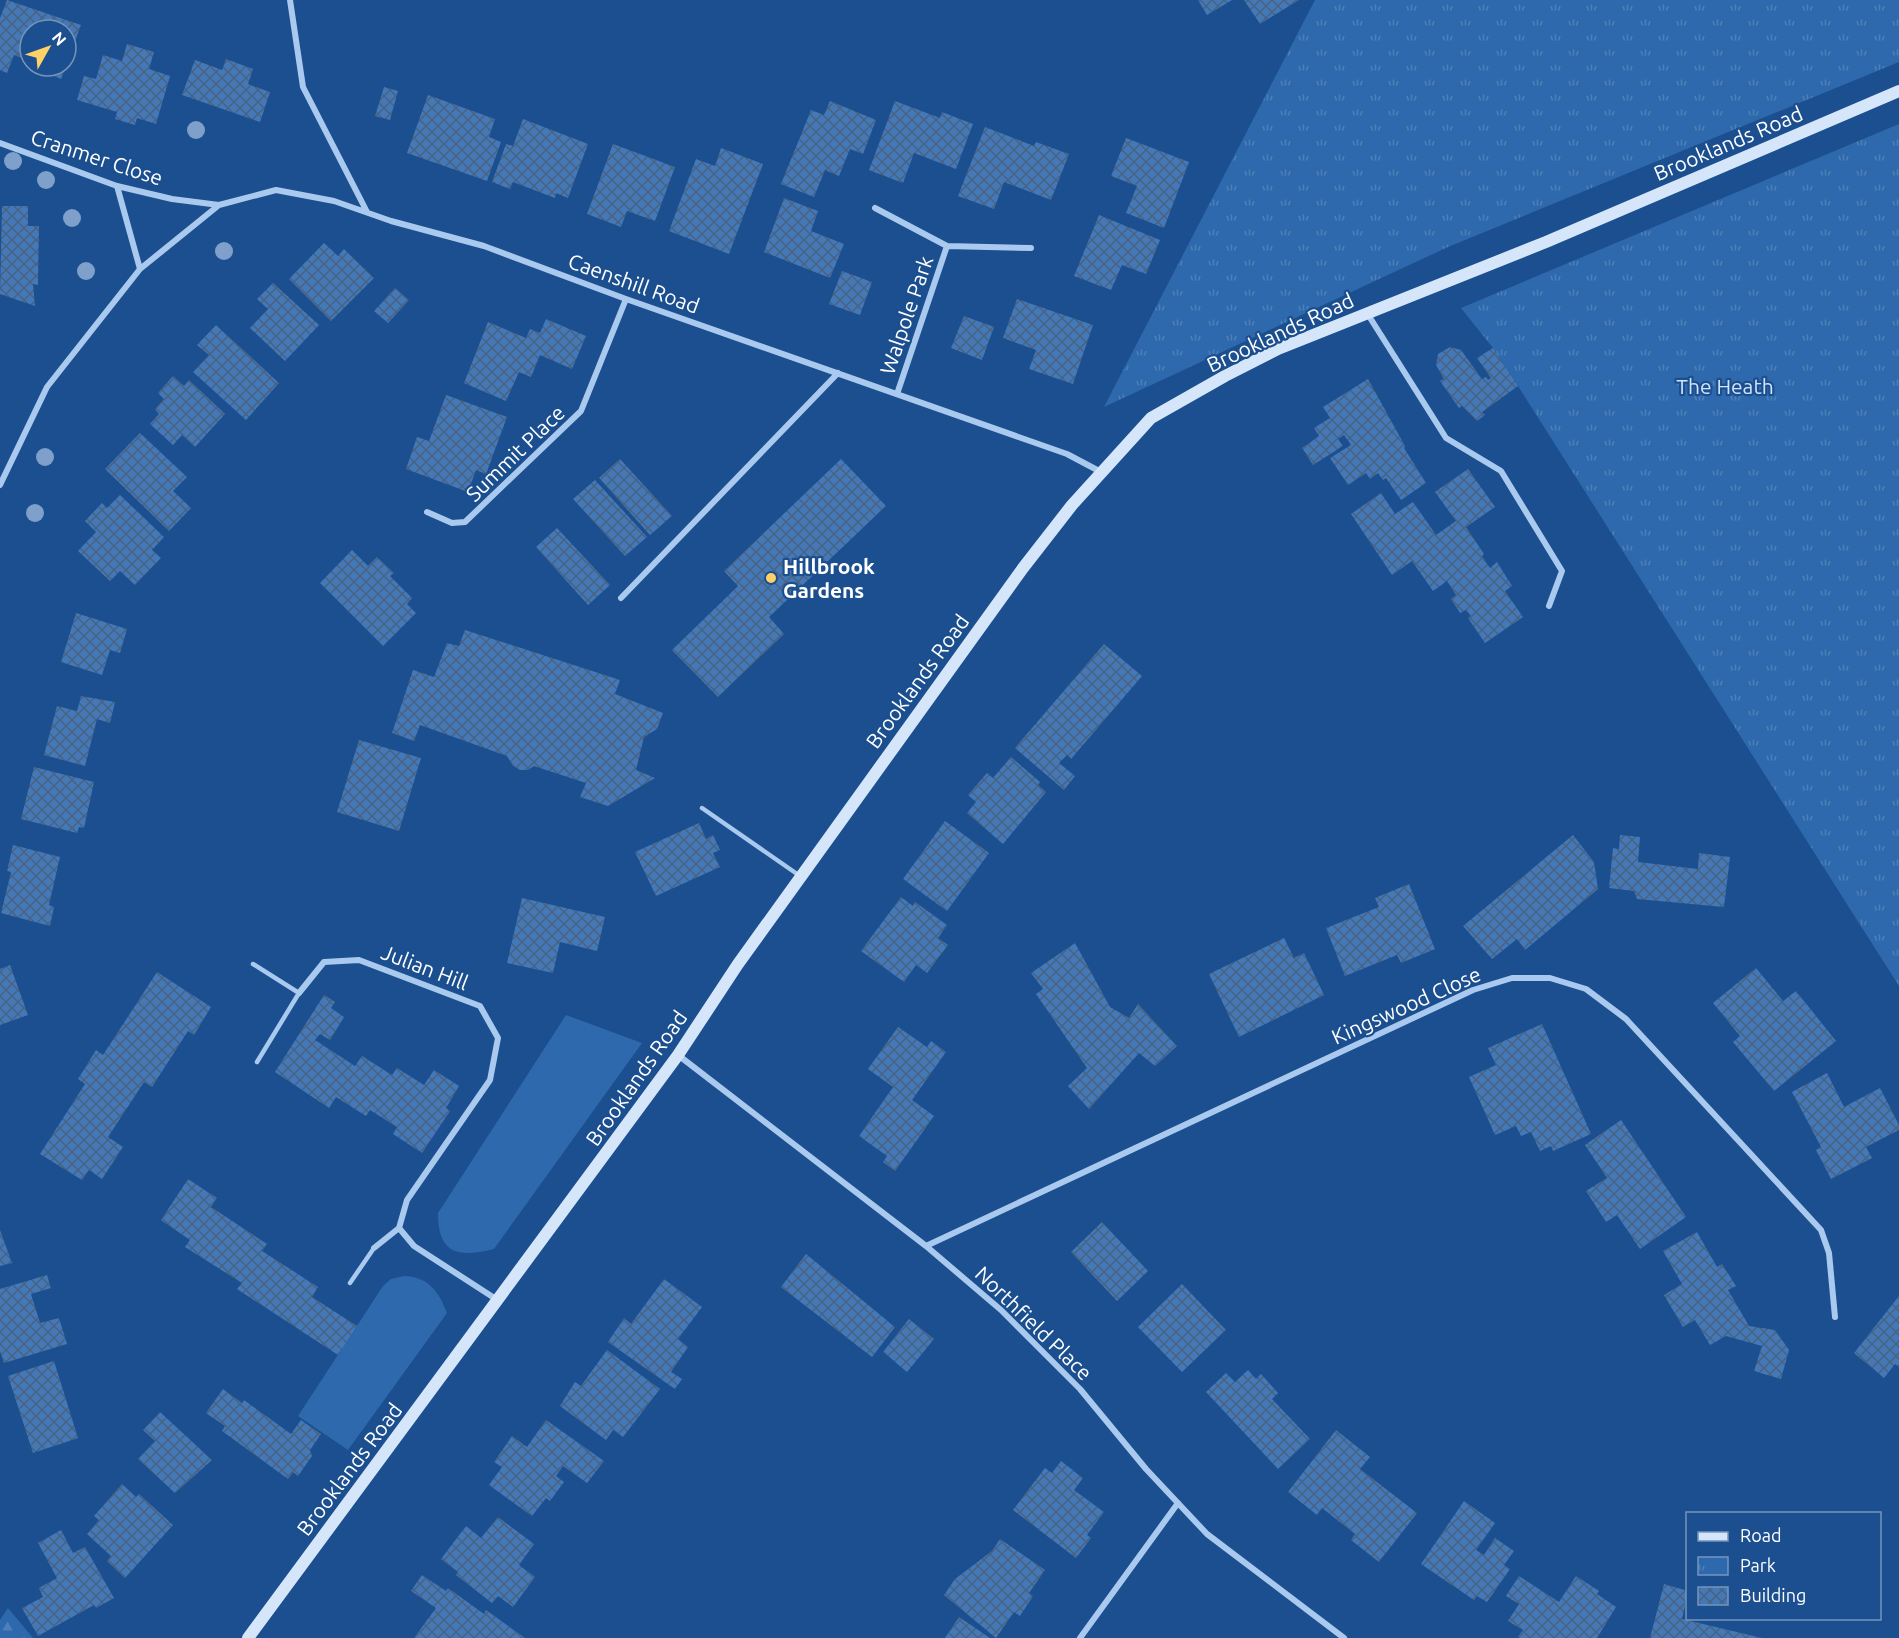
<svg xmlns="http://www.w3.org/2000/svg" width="1899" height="1638" font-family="Ubuntu,sans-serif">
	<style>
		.grass { fill: #2e69ad }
		.forest { fill: url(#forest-firs) }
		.park { fill: url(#park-tufts) }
		.building { fill: url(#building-cross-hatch) }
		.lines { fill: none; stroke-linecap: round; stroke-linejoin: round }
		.service { stroke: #a9c9ee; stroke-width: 4.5 }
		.minor { stroke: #a9c9ee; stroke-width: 6 }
		.secondary { stroke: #d6e6fa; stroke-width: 12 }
		.tree { fill: #7ea0ca }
		.poi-dot { fill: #ffd166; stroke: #1b4f8f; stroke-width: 2 }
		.labels { text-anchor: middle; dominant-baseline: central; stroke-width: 4.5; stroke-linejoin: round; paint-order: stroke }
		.street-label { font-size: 21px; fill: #fff; stroke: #1b4f8f }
		.park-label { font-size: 21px; fill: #cfe3fa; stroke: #1b4f8f }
		.poi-label { font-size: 21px; font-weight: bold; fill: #fff; stroke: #1b4f8f; text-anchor: start }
	</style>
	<defs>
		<pattern id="forest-firs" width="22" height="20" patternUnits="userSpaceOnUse" patternTransform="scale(1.5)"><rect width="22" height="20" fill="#2e69ad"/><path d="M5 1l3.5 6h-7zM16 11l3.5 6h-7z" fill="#4d80b9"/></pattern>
		<pattern id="park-tufts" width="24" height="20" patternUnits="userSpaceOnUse" patternTransform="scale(1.5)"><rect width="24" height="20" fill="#2e69ad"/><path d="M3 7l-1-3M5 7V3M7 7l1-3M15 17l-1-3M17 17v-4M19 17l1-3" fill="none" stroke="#4d80b9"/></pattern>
		<pattern id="building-cross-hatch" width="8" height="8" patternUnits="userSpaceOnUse" patternTransform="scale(1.5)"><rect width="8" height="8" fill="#4478b7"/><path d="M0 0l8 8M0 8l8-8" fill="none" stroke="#486282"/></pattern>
	</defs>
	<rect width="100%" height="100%" fill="#1b4f8f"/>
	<path class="grass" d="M566 1015 642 1043 494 1249C458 1258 438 1254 438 1213Z
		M404 1276C429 1277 439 1292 447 1313L348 1450 298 1416 383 1286 391 1279Z"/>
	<path class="forest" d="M8 1608 33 1638H0V1620Z"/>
	<path class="park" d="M1315 0H1899V62L1448 247 1104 407Z
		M1899 124V986L1518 386 1493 348 1461 308Z"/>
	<path class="building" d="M7 0 81 25 66 65V30H30V61L14 55 7 73 0 70V18Z
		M1198 0H1232L1207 15Z
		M1244 0H1299L1260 24Z
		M127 44 154 52 149 69 170 76 156 124 137 118 135 125 115 119 117 112 77 100 84 76 96 79 103 55 122 61Z
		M226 59 253 69 248 84 270 92 260 122 182 95 195 60 222 70Z
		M30 66H66L61 79Z
		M384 87 398 91 390 120 375 116Z
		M428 95 495 119 489 137 501 142 487 181 407 153Z
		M830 101 876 120 863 154 850 149 839 176 825 170 814 197 781 184 811 110 824 115Z
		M895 101 940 118 942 112 973 124 956 169 914 153 903 183 869 170Z
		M523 119 588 144 568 198 556 193 555 198 513 182 510 189 492 182 506 144 513 146Z
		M985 127 1034 146 1036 142 1069 154 1051 200 1004 182 994 209 958 196Z
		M1126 138 1189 162 1164 228 1126 213 1137 186 1111 176Z
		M613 144 675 167 655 221 627 211 621 227 587 214Z
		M721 148 763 164 729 254 669 231 696 159 715 166Z
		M784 198 818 211 811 231 844 244 830 278 764 252Z
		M2 206H28V226H39L38 285 33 284 35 306 0 294Z
		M1099 215 1160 240 1146 274 1122 265 1111 290 1074 276Z
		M324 243 338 256 344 249 374 278 331 321 289 279Z
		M842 271 872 282 860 315 829 304Z
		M273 283 319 325 285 361 250 328 268 309 257 299Z
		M395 288 409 300 388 323 374 311Z
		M1017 299 1093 325 1073 384 1029 369 1036 350 1003 338Z
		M964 316 994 327 982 360 951 348Z
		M546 319 586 336 572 369 540 355 531 377 519 372 506 401 464 383 488 322 526 338 530 329 540 333Z
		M216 325 279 383 246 420 193 372 209 355 197 345Z
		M1450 347 1461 350 1482 379 1486 377 1488 380 1491 378 1477 358 1493 348 1518 386 1482 412 1485 415 1477 421 1462 406 1459 408 1440 381 1444 379 1436 365 1438 354Z
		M173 376 184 386 189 380 225 414 195 447 182 435 173 445 150 424 159 414 155 409 164 399 158 393Z
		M1368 379 1405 446 1404 448 1426 483 1401 500 1386 478 1383 480 1378 473 1370 479 1366 473 1348 485 1330 458 1351 445 1344 435 1338 439 1343 446 1313 465 1302 448 1319 436 1314 428 1330 418 1323 407Z
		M446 395 507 417 486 474 476 470 468 492 406 469 417 437 429 441Z
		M140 433 187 477 173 491 191 508 169 531 105 469Z
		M620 459 672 516 650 535 599 478Z
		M841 459 886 506 769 617 784 634 718 697 672 650 738 586 724 571Z
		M1468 469 1495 507 1466 527 1484 554 1482 556 1490 568 1497 562 1512 586 1505 591 1523 617 1485 643 1468 618 1471 616 1466 610 1460 613 1451 599 1456 595 1447 581 1433 591 1412 561 1392 575 1351 514 1381 493 1395 514 1413 502 1436 535 1456 521 1435 492Z
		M595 480 647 537 625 556 573 499Z
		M120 495 164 537 152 550 161 558 135 585 120 571 110 581 78 551 96 532 85 521 102 503 107 508Z
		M557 528 610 585 588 605 536 547Z
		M352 550 368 566 377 557 394 573 390 576 412 598 407 604 416 613 383 646 320 583Z
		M76 613 127 629 120 653 110 650 102 675 61 662Z
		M465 630 620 680 615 694 663 713 657 729 644 737 636 770 655 778 608 806 580 797 586 783 534 766 528 770H520L513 766 507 756 420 725 414 741 392 733 413 670 434 677 447 643 459 646Z
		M1104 644 1142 676 1071 759 1067 755 1059 763 1075 776 1064 790 1015 748Z
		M81 696 115 702 110 723 97 719 85 766 44 755 57 706 77 711Z
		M359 740 421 758 399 831 337 812Z
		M1011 757 1040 782 1038 785 1046 792 1003 844 967 813 976 802 968 795 987 773 993 778Z
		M34 767 94 782 84 828 79 827 77 833 21 819Z
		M945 821 989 853 947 911 903 879Z
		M699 823 706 839 713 835 720 850 713 853 720 867 656 896 635 852Z
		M1573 835 1594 862 1598 889 1525 950 1517 939 1492 959 1463 926Z
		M1620 835 1640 837 1638 862 1698 869 1699 853 1730 857 1724 907 1637 899 1634 891 1609 888 1613 848 1619 849Z
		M13 845 60 857 49 905 54 907 50 926 1 913 11 872 7 871Z
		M1409 884 1435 949 1401 963 1397 955 1345 976 1326 928 1379 907 1375 898Z
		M901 897 913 906 915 902 947 925 938 938 948 945 927 973 916 965 904 982 861 951Z
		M522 898 605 917 597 951 560 942 553 973 507 963Z
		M1284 938 1294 958 1304 953 1324 995 1239 1037 1209 974Z
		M1075 943 1110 1007 1129 1018 1138 1004 1177 1046 1155 1066 1139 1053 1089 1109 1068 1086 1087 1068 1036 994 1043 989 1031 973Z
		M10 965 28 1015 0 1025V969Z
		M1756 968 1783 1001 1796 991 1836 1041 1774 1091 1733 1042 1740 1036 1713 1003Z
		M157 972 211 1007 194 1035 188 1031 152 1087 144 1082 108 1137 123 1147 102 1179 89 1170 82 1180 40 1154 85 1084 78 1079 96 1050 103 1055Z
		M324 995 335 1002 331 1008 344 1017 330 1040 320 1034 315 1040 355 1066 362 1056 392 1075 397 1068 424 1085 434 1070 459 1086 446 1108 450 1111 422 1153 393 1134 397 1127 370 1110 366 1116 336 1097 329 1108 275 1072Z
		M1542 1024 1591 1134 1553 1151 1551 1146 1540 1151 1531 1132 1521 1136 1516 1126 1495 1135 1469 1077 1496 1065 1488 1048Z
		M898 1027 927 1047 931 1041 946 1052 912 1100 934 1116 895 1171 883 1162 887 1156 859 1136 893 1087 868 1069Z
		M1827 1073 1844 1107 1880 1088 1899 1125V1130L1866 1147 1872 1158 1831 1179 1816 1150 1821 1147 1792 1092Z
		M1621 1120 1686 1217 1640 1249 1617 1215 1606 1222 1586 1191 1607 1178 1585 1145Z
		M188 1179 217 1198 211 1207 267 1244 262 1251 318 1287 312 1297 357 1326 338 1355 237 1289 242 1283 185 1247 190 1240 161 1220Z
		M1102 1222 1148 1271 1117 1301 1071 1252Z
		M0 1230 12 1263 0 1266Z
		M1697 1232 1717 1267 1722 1264 1736 1286 1728 1290 1749 1326 1775 1330 1789 1350 1781 1379 1754 1371 1762 1346 1726 1336 1710 1345 1695 1320 1683 1327 1664 1295 1682 1284 1663 1251Z
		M806 1254 895 1327 872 1357 781 1287Z
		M47 1275 51 1288 31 1294 40 1323 59 1318 67 1344 4 1363 0 1351V1289Z
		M664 1279 702 1307 678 1339 688 1347 671 1372 682 1379 675 1389 608 1342 624 1318 631 1324Z
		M1182 1284 1226 1330 1182 1372 1138 1327Z
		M1899 1296V1367L1895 1364 1884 1378 1854 1353Z
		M909 1319 934 1339 907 1372 883 1352Z
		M607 1350 660 1389 623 1437 613 1430 606 1440 560 1406 575 1382 581 1386Z
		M54 1361 78 1438 33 1453 8 1376Z
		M1248 1370 1256 1379 1261 1374 1278 1393 1272 1399 1310 1439 1278 1469 1206 1392 1226 1373 1235 1382Z
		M223 1389 242 1403 244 1400 291 1434 301 1420 321 1434 310 1450 312 1456 298 1476 293 1472 288 1479 222 1431 225 1426 206 1413Z
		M160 1412 212 1460 175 1493 138 1459 155 1441 143 1430Z
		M546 1420 604 1461 587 1483 563 1466 556 1476 564 1482 550 1501 546 1498 532 1516 489 1485 502 1467 494 1462 512 1436 527 1447Z
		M1336 1430 1370 1457 1360 1469 1417 1513 1379 1562 1351 1540 1355 1534 1322 1508 1317 1515 1288 1492Z
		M1061 1461 1083 1478 1074 1490 1104 1512 1087 1535 1091 1538 1076 1558 1013 1510 1045 1468 1052 1473Z
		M122 1484 136 1497 139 1494 173 1525 125 1578 107 1561 111 1556 87 1534 99 1520 94 1516Z
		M1464 1501 1495 1523 1476 1550 1484 1555 1495 1538 1514 1551 1504 1565 1510 1569 1487 1602 1477 1596 1474 1600 1421 1564Z
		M498 1517 534 1544 519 1565 535 1577 513 1607 498 1596 492 1603 456 1575 458 1572 441 1559 466 1526 481 1538Z
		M61 1530 73 1553 85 1547 114 1598 96 1608 94 1605 38 1636 22 1608 43 1597 39 1588 57 1578 38 1543Z
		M1000 1539 1045 1570 1029 1593 1033 1596 1020 1616 1014 1612 996 1638 944 1595 955 1579 992 1551Z
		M422 1575 446 1591 448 1588 484 1614 486 1610 525 1638H414L436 1608 411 1591Z
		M1519 1576 1559 1602 1576 1576 1599 1591 1597 1594 1616 1607 1597 1638H1520L1518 1637 1523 1630 1508 1621 1519 1604 1506 1596Z
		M1664 1584 1688 1591 1682 1619 1762 1638H1650Z
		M959 1617 990 1638H945Z"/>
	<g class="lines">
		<path class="service" d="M702 808 800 876
			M253 964 299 993 257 1062
			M350 1283 374 1248"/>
		<path class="minor" d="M290 0 303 87 367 212
			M0 143 117 186 172 199 219 205
			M117 186 140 269
			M875 208 947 246 1031 248
			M1367 313 1446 438 1501 471 1562 571 1549 606
			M897 394 947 246
			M0 485 47 387 140 269 219 205 276 190 334 201 391 221 484 246 626 299 1067 454 1101 472
			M427 512 452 523 465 522 581 411 626 299
			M621 598 838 373
			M299 993 324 962 359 960 480 1006 498 1038 490 1080 407 1200 399 1228 414 1246 499 1301
			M678 1055 926 1246 1001 1310 1080 1389 1146 1469 1207 1534 1344 1638
			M926 1246 1473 990 1512 978H1550L1586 989 1626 1019 1821 1230 1829 1253 1835 1317
			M374 1248 399 1228
			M1080 1638 1178 1503"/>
		<path class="secondary" d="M248 1638 678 1055 738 964 1023 568 1072 505 1151 418 1225 376 1278 349 1546 242 1899 91"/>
	</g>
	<g class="tree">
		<circle cx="196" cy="130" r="9"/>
		<circle cx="13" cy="161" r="9"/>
		<circle cx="46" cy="180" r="9"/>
		<circle cx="72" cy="218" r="9"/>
		<circle cx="224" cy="251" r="9"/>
		<circle cx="86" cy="271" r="9"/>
		<circle cx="45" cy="457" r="9"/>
		<circle cx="35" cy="513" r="9"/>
	</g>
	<circle class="poi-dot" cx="771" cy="578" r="6"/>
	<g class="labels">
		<g class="street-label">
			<text transform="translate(1728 143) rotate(-23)">Brooklands Road</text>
			<text transform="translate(97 157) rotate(18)">Cranmer Close</text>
			<text transform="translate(634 283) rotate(20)">Caenshill Road</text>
			<text transform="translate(906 315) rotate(-71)">Walpole Park</text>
			<text transform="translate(1280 332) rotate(-25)">Brooklands Road</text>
			<text transform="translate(515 453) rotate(-44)">Summit Place</text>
			<text transform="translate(917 681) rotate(-54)">Brooklands Road</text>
			<text transform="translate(425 967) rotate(21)">Julian Hill</text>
			<text transform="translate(1406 1005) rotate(-24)">Kingswood Close</text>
			<text transform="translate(636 1078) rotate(-55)">Brooklands Road</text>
			<text transform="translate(1034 1323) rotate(44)">Northfield Place</text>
			<text transform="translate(349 1469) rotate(-53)">Brooklands Road</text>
		</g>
		<g class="park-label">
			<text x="1725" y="386">The Heath</text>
		</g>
		<g class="poi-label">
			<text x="783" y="566">Hillbrook<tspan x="783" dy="24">Gardens</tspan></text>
		</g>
	</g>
	<rect x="1686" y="1512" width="195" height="108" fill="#1b4f8f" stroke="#7695bc" stroke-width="1.5"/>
	<rect x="1698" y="1532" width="30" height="9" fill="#d6e6fa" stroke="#7695bc" stroke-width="1.5"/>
	<text x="1740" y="1542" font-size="18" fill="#ffffff">Road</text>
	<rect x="1698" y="1557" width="30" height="18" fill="url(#park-tufts)" stroke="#7695bc" stroke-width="1.5"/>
	<text x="1740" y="1572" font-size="18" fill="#ffffff">Park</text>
	<rect x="1698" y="1587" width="30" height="18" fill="url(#building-cross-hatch)" stroke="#7695bc" stroke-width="1.5"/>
	<text x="1740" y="1602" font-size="18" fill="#ffffff">Building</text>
	<g transform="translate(48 48) rotate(50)"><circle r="28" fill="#1b4f8f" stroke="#7695bc" stroke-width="1.5"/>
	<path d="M0-4.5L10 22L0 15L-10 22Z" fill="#ffd166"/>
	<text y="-9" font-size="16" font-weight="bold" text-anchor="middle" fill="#ffffff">N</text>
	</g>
</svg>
